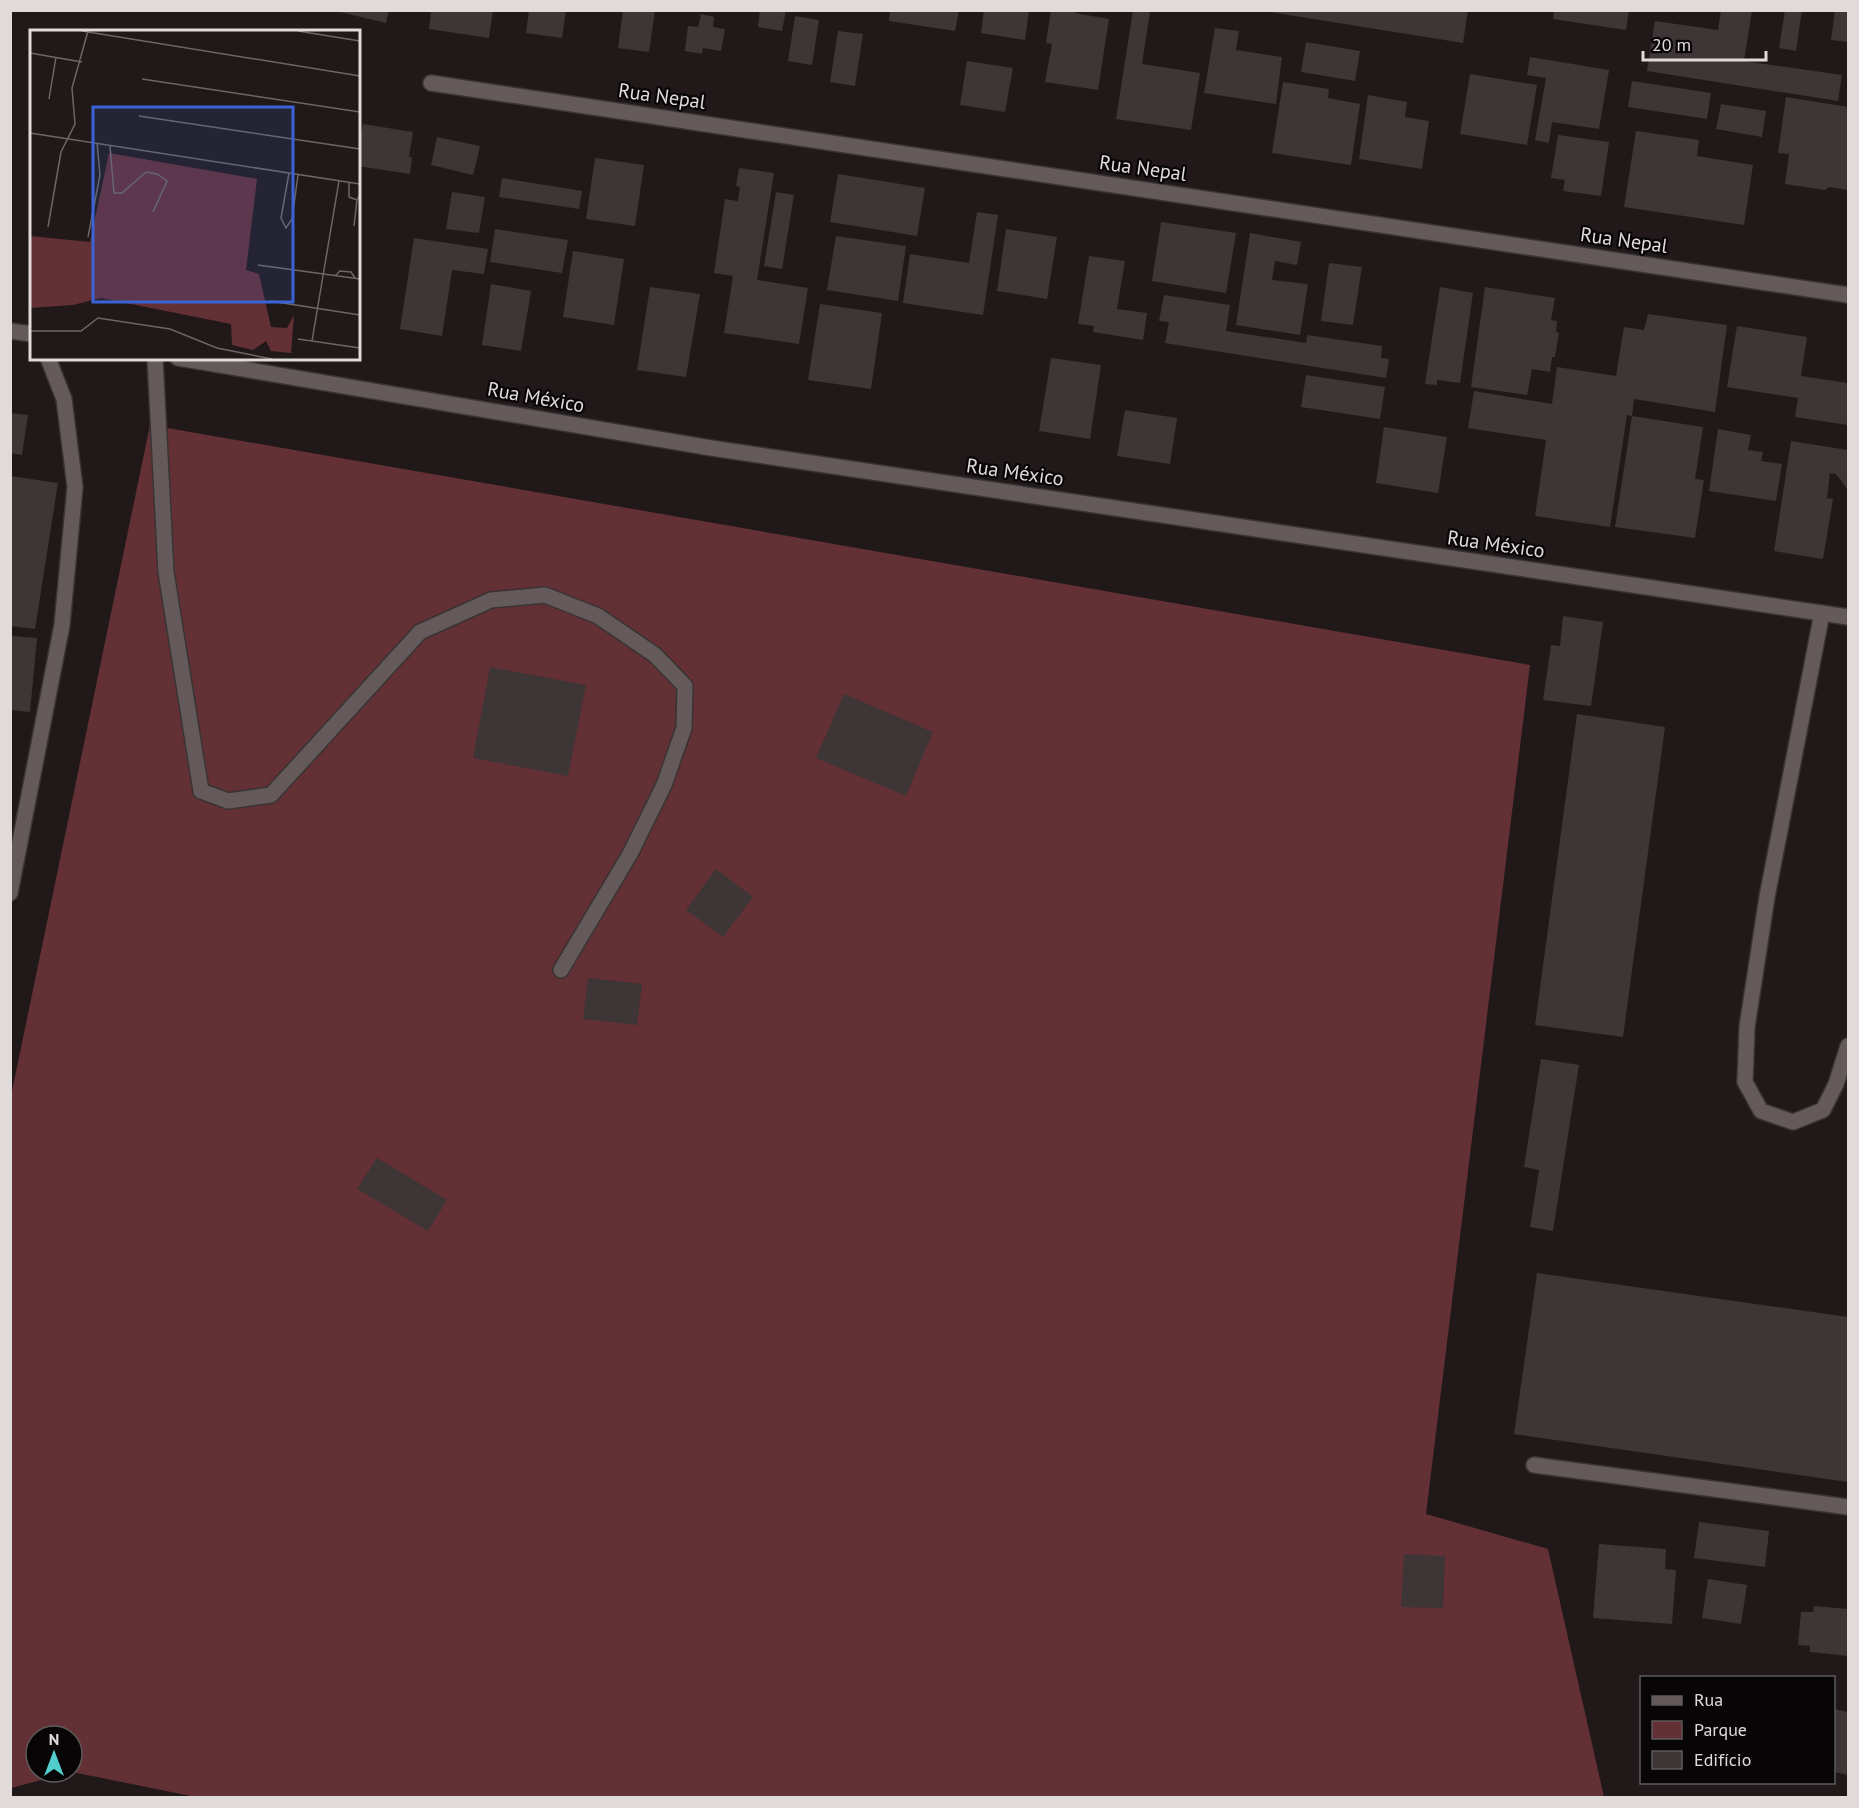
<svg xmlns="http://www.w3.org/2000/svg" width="1859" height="1808" font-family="'PT Sans',sans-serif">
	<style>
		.green { fill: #633035; fill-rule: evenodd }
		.building { fill: #3e3536 }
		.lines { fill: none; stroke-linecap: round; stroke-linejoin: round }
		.lane-casing { stroke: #393434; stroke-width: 18 }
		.street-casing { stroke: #393434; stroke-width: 18 }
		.lane { stroke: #655a5b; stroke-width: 15 }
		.street { stroke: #655a5b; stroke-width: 15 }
		.labels { text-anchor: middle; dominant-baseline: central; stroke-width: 4.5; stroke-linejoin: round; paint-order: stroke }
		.street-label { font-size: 20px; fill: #e0dada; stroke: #080506 }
		.inset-road { fill: none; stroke: #6d6666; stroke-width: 1.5 }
		.view { fill: #3a63d8; fill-opacity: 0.15; stroke: #3a63d8; stroke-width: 3 }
		.inset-edge { fill: none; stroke: #e0dada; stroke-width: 3 }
	</style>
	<rect width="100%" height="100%" fill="#211919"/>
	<path class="green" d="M150 425 1530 665 1426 1514 1548 1549 1604 1797 201 1798 72 1772 11 1788V1096ZM36 1736H72V1772H36Z"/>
	<path class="building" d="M340 10H389L386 23 340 12Z
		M431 10H493L489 38 429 29Z
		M529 10H566L562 38 526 33Z
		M623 10H655L649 52 618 48Z
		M760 10H786L782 31 758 27Z
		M890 10H959L955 31 889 21Z
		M984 10H1029L1025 40 981 33Z
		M1051 10H1076L1075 13 1109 19 1098 90 1045 82 1052 44 1046 43Z
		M1133 10 1150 12 1142 64 1200 73 1191 130 1116 119Z
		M1258 10H1468L1463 43Z
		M1554 10H1629L1626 30 1553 19Z
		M1721 10H1752L1744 61 1842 75 1838 101 1647 71 1655 21 1718 30Z
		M1785 10H1802L1796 51 1779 48Z
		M1835 10H1848V42L1831 40Z
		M701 14 714 17 713 27 725 29 721 51 703 48 702 54 685 51 688 26 698 27Z
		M795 16 819 20 812 65 788 61Z
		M1215 28 1239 31 1236 50 1282 57 1276 104 1204 93Z
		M838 31 863 34 855 86 830 82Z
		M1306 42 1360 51 1355 81 1301 72Z
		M1530 57 1609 70 1599 129 1552 122 1549 143 1535 140 1546 78 1527 75Z
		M967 61 1013 68 1005 112 960 105Z
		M1470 74 1537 85 1527 145 1460 134Z
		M1632 81 1711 93 1707 119 1628 107Z
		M1283 82 1329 89 1328 98 1360 104 1351 165 1272 153Z
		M1368 95 1407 102 1405 117 1429 121 1422 169 1359 159Z
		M1786 97 1848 107V190L1829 187 1825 190 1785 184 1789 154 1778 153Z
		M1721 104 1766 111 1762 137 1716 129Z
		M363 124 413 132 409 157H412L410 174 358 166V152Z
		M1636 131 1699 140 1697 156 1753 165 1744 225 1624 207Z
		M1558 135 1609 142 1601 196 1563 191 1565 180 1551 178Z
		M437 137 480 146 473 175 431 165Z
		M595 158 644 165 635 226 586 219Z
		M739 168 774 173 757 280 808 288 799 344 724 333 733 276 714 273 725 199 738 201 740 187 736 186Z
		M838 174 925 188 917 236 830 222Z
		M502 178 582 191 579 209 499 197Z
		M452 192 485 197 479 233 446 229Z
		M776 192 794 195 782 269 764 266Z
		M977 212 998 215 983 315 903 303 910 254 969 263Z
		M1161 222 1236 233 1226 293 1152 281Z
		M495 229 568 240 562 273 490 262Z
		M1006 229 1057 237 1047 299 997 291Z
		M1250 233 1301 242 1297 265 1275 261 1272 280 1308 284 1300 335 1236 325Z
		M836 236 906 246 898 301 827 290Z
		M414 238 488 249 484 274 452 270 442 336 400 329Z
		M573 251 624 259 614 325 563 317Z
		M1089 256 1125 261 1117 309 1147 313 1143 340 1093 332 1094 326 1078 324Z
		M1329 263 1362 267 1353 325 1321 321Z
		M491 284 531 291 521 351 482 345Z
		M650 287 700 294 686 377 637 370Z
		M1440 287 1473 293 1460 383 1437 380V385L1425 384Z
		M1485 287 1555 298 1551 320 1557 321 1556 332 1559 333 1555 357H1552L1550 372 1532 369 1527 395 1471 387Z
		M1164 295 1230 305 1226 331 1306 343 1307 335 1382 346 1381 358 1389 359 1386 378 1165 343 1169 322 1159 321Z
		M820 304 882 313 871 389 808 380Z
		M1648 314 1727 325 1715 412 1634 399 1632 416 1703 427 1695 479 1704 480 1695 538 1615 527 1632 416 1627 415 1610 527 1535 516 1546 440 1468 428 1474 391 1552 404 1557 367 1616 376 1624 327 1644 330Z
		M1737 326 1807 337 1801 376 1848 383V425L1795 417 1798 398 1727 387Z
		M1051 358 1101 365 1090 439 1039 431Z
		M1306 375 1385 387 1380 419 1301 407Z
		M1125 410 1177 418 1170 464 1117 456Z
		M10 413 28 415 22 455 10 453Z
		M1384 427 1447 437 1438 493 1376 483Z
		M1718 429 1751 435 1748 450 1763 452 1761 461 1782 464 1776 501 1709 491Z
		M1791 441 1848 450V490L1836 474 1830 473 1827 498 1833 499 1823 559 1774 551Z
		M10 476 58 483 35 629 10 626Z
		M1563 616 1603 622 1591 706 1543 700 1551 645 1560 646Z
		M10 636 37 638 30 712 10 710Z
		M490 667 586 685 568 776 473 758Z
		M844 694 933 732 906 796 816 758Z
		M1577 714 1665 727 1623 1037 1535 1025Z
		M716 869 753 897 723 937 686 910Z
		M588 978 642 984 637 1025 583 1019Z
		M1541 1059 1579 1065 1553 1231 1530 1227 1539 1170 1524 1167Z
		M377 1158 447 1200 428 1231 357 1189Z
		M1537 1273 1848 1317V1482L1514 1434Z
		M1699 1522 1769 1531 1765 1567 1694 1558Z
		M1599 1544 1666 1549 1665 1569 1676 1570 1672 1624 1593 1618Z
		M1404 1554 1445 1556 1443 1608 1401 1607Z
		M1708 1579 1747 1585 1741 1624 1702 1618Z
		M1814 1606 1848 1609V1656L1810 1652V1646L1798 1645 1801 1612H1813Z
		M1834 1709 1848 1712V1775L1834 1772Z"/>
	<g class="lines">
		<g class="lane-casing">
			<path id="lane" d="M155 358 166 572 201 791 228 801 271 795 420 632 491 600 545 595 598 616 655 655 685 686 684 728 664 785 630 854 561 970
				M1822 613 1767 897 1747 1027 1745 1082 1761 1111 1793 1122 1823 1110 1836 1084 1848 1046
				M1534 1465 1848 1507"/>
		</g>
		<g class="street-casing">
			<path id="street" d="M431 83 1848 295
				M10 331 32 334
				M178 358 711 448 1848 617
				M10 893 62 625 75 487 64 399 48 358"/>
		</g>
		<use href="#lane" class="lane"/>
		<use href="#street" class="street"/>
	</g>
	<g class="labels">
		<g class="street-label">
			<text transform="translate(662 96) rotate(8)">Rua Nepal</text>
			<text transform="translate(1143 168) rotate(8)">Rua Nepal</text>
			<text transform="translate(1624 240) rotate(8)">Rua Nepal</text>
			<text transform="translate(536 397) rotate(10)">Rua México</text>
			<text transform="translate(1015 472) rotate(8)">Rua México</text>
			<text transform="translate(1496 544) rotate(8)">Rua México</text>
		</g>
	</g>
	<g transform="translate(30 30)">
		<rect width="330" height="330" fill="#211919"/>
		<path d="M79 123 227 149 216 240 229 244 241 297 257 298 264 285 261 323 241 321 236 311 223 320 202 315 201 294 71 268 43 275 0 278V206L60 212Z" fill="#633035"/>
		<path class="inset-road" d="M52 1 330 46M268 1 330 11M0 23 52 32M112 49 330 82M19 69 26 27M109 86 330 119M0 103 330 154M80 116 84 163H92L116 142 127 144 137 151 123 182M259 143 251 188 256 198 262 189 268 145M319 152V167L327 170 330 164M324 196 327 170M18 197 31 122 45 94 42 58 58 1M58 207 70 145 67 113M228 235 330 249M305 246 310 241 321 242 325 248M240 271 330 285M0 301H51L68 288 140 299 187 318 242 329M268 309 330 318M282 311 309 151"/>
		<path class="view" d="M63 77H263V272H63Z"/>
		<rect width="330" height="330" class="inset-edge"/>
	</g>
	<rect width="1859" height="1808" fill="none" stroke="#e0dada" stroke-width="24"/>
	<rect x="1640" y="1676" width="195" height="108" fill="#080506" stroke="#5e5a5b" stroke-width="1.5"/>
	<rect x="1652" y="1696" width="30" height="9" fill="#655a5b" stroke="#5e5a5b" stroke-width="1.5"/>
	<text x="1694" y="1706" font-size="18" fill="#e0dada">Rua</text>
	<rect x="1652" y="1721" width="30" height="18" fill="#633035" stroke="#5e5a5b" stroke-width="1.5"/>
	<text x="1694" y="1736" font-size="18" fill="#e0dada">Parque</text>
	<rect x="1652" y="1751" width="30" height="18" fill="#3e3536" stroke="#5e5a5b" stroke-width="1.5"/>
	<text x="1694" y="1766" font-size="18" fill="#e0dada">Edifício</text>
	<g transform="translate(54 1754)"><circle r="28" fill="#080506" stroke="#5e5a5b" stroke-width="1.5"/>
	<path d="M0-4.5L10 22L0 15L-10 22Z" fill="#52cdcc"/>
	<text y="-9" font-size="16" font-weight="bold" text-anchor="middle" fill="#e0dada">N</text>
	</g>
	<path d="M1643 51v9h123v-9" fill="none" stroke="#e0dada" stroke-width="3"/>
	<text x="1652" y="51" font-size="18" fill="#e0dada" stroke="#080506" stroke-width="4.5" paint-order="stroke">20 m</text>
</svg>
